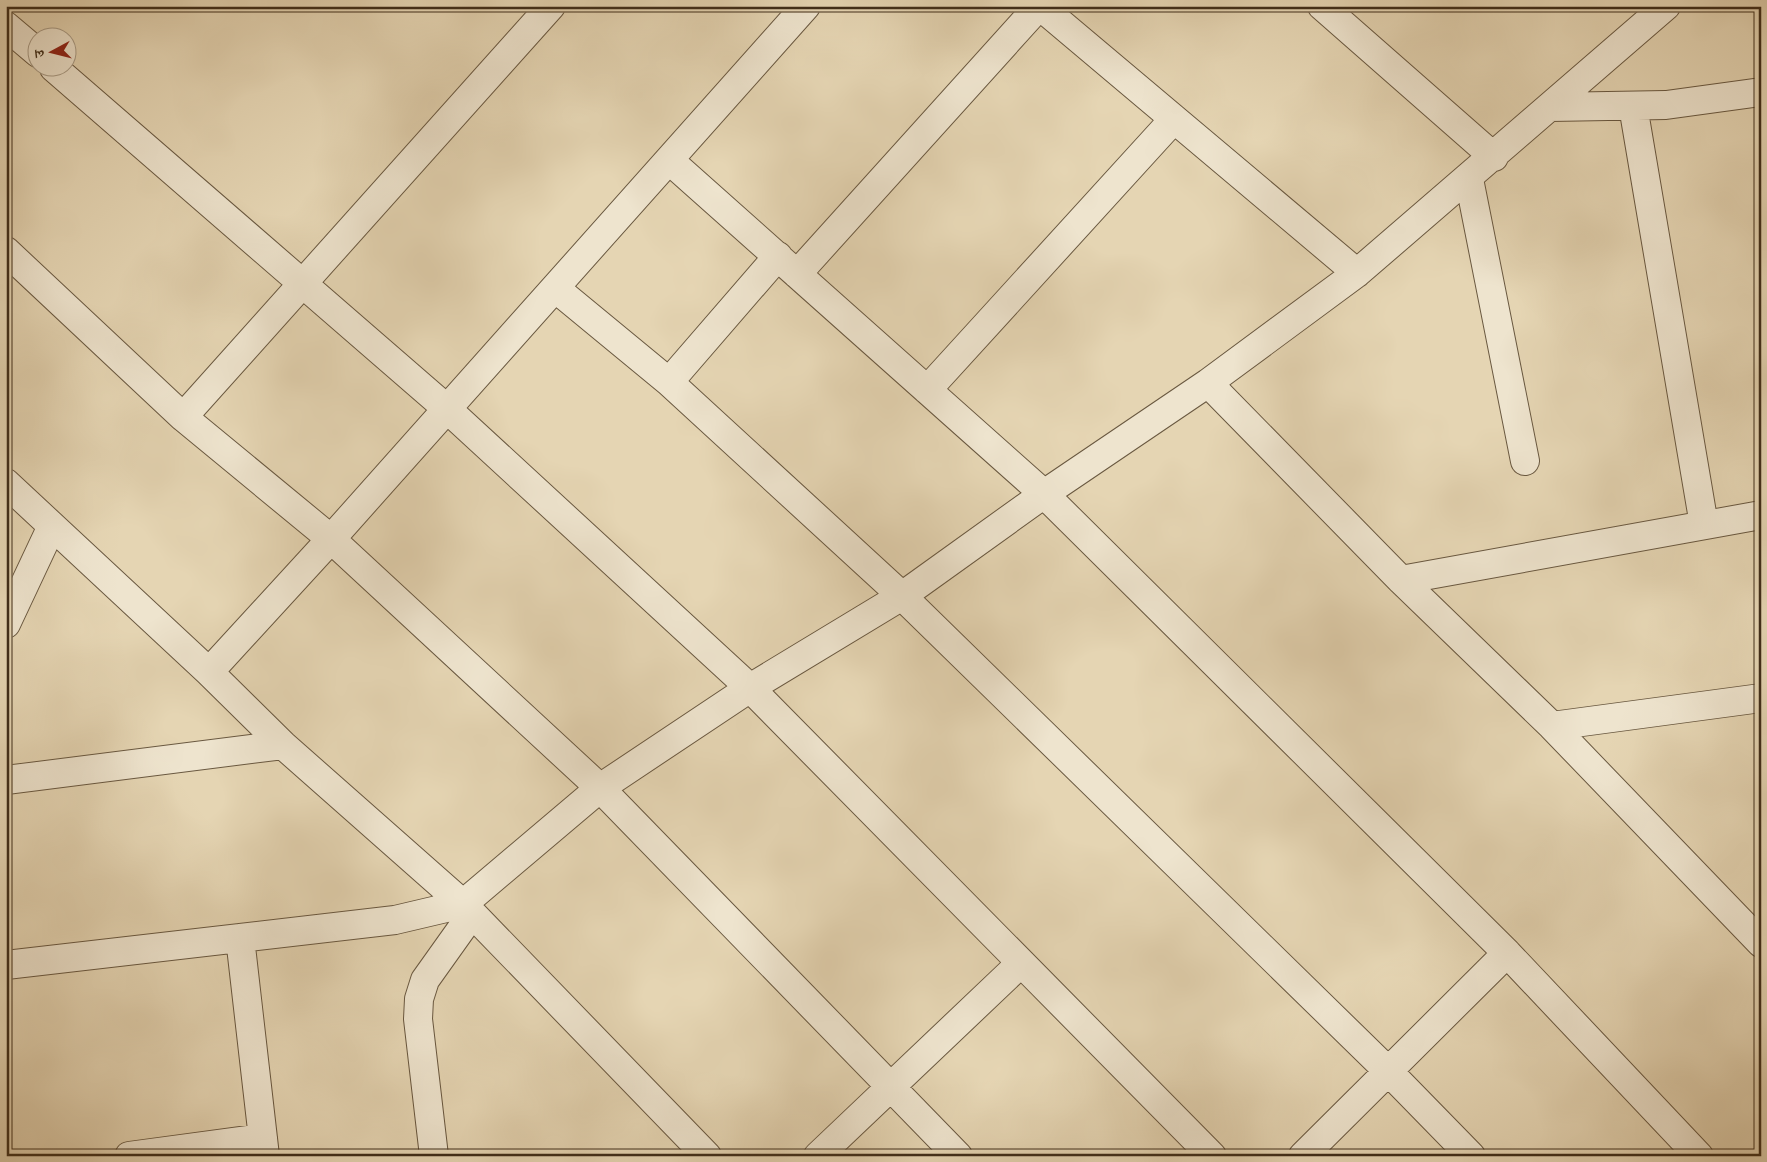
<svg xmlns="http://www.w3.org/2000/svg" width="1767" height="1162" font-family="Vollkorn,'Noto Serif Devanagari',serif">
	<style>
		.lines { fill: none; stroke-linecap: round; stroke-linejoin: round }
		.street-casing { stroke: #695840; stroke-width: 30 }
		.street { stroke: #eee4ce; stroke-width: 28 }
	</style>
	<rect width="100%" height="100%" fill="#e5d5b3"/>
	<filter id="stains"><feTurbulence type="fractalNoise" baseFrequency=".004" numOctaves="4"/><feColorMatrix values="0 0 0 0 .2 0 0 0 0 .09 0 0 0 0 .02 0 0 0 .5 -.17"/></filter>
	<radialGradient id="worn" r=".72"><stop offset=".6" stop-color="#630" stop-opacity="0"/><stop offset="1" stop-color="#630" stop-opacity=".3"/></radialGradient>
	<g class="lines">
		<g class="street-casing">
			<path id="street" d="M1040 6 1357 273
				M1322 6 1494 157
				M6 26 38 53
				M54 68 446 408 750 688 1212 1156
				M1633 106 1704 525
				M1550 107 1666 105 1761 92
				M669 160 1044 494 1507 953 1699 1156
				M1469 179 1525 461
				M6 251 183 417 331 539 600 788 958 1156
				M797 274 1039 6
				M555 288 669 382 902 596 1387 1070 1471 1156
				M669 382 778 256
				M1208 383 1401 580 1552 726 1761 943
				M927 390 1174 119
				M183 417 551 6
				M6 483 209 672
				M1401 580 1761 515
				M6 624 52 526
				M1552 726 1761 698
				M6 780 283 745
				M240 938 265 1156
				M6 965 395 920 463 904 600 788 750 688 902 596 1044 494 1208 383 1357 273 1666 6
				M129 1156 263 1138
				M434 1156 418 1019 419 999 425 980 472 914
				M707 1156 463 904 283 745 209 672 331 539 806 6
				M818 1156 1021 963
				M1303 1156 1507 953"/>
		</g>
		<use href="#street" class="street"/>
	</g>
	<rect width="1767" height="1162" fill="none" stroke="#e5d5b3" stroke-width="25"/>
	<rect x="8" y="8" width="1752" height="1147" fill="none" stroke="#402e1a" stroke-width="2.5"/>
	<rect x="12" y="12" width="1742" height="1137" fill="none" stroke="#402e1a"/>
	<g transform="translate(52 52) rotate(263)"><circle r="24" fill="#eee4ce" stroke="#a89b86"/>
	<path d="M0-4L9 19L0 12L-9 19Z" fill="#8f2418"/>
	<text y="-8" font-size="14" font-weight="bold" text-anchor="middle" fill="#402e1a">उ</text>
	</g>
	<rect width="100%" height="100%" filter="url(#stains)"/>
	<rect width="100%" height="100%" fill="url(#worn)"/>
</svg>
